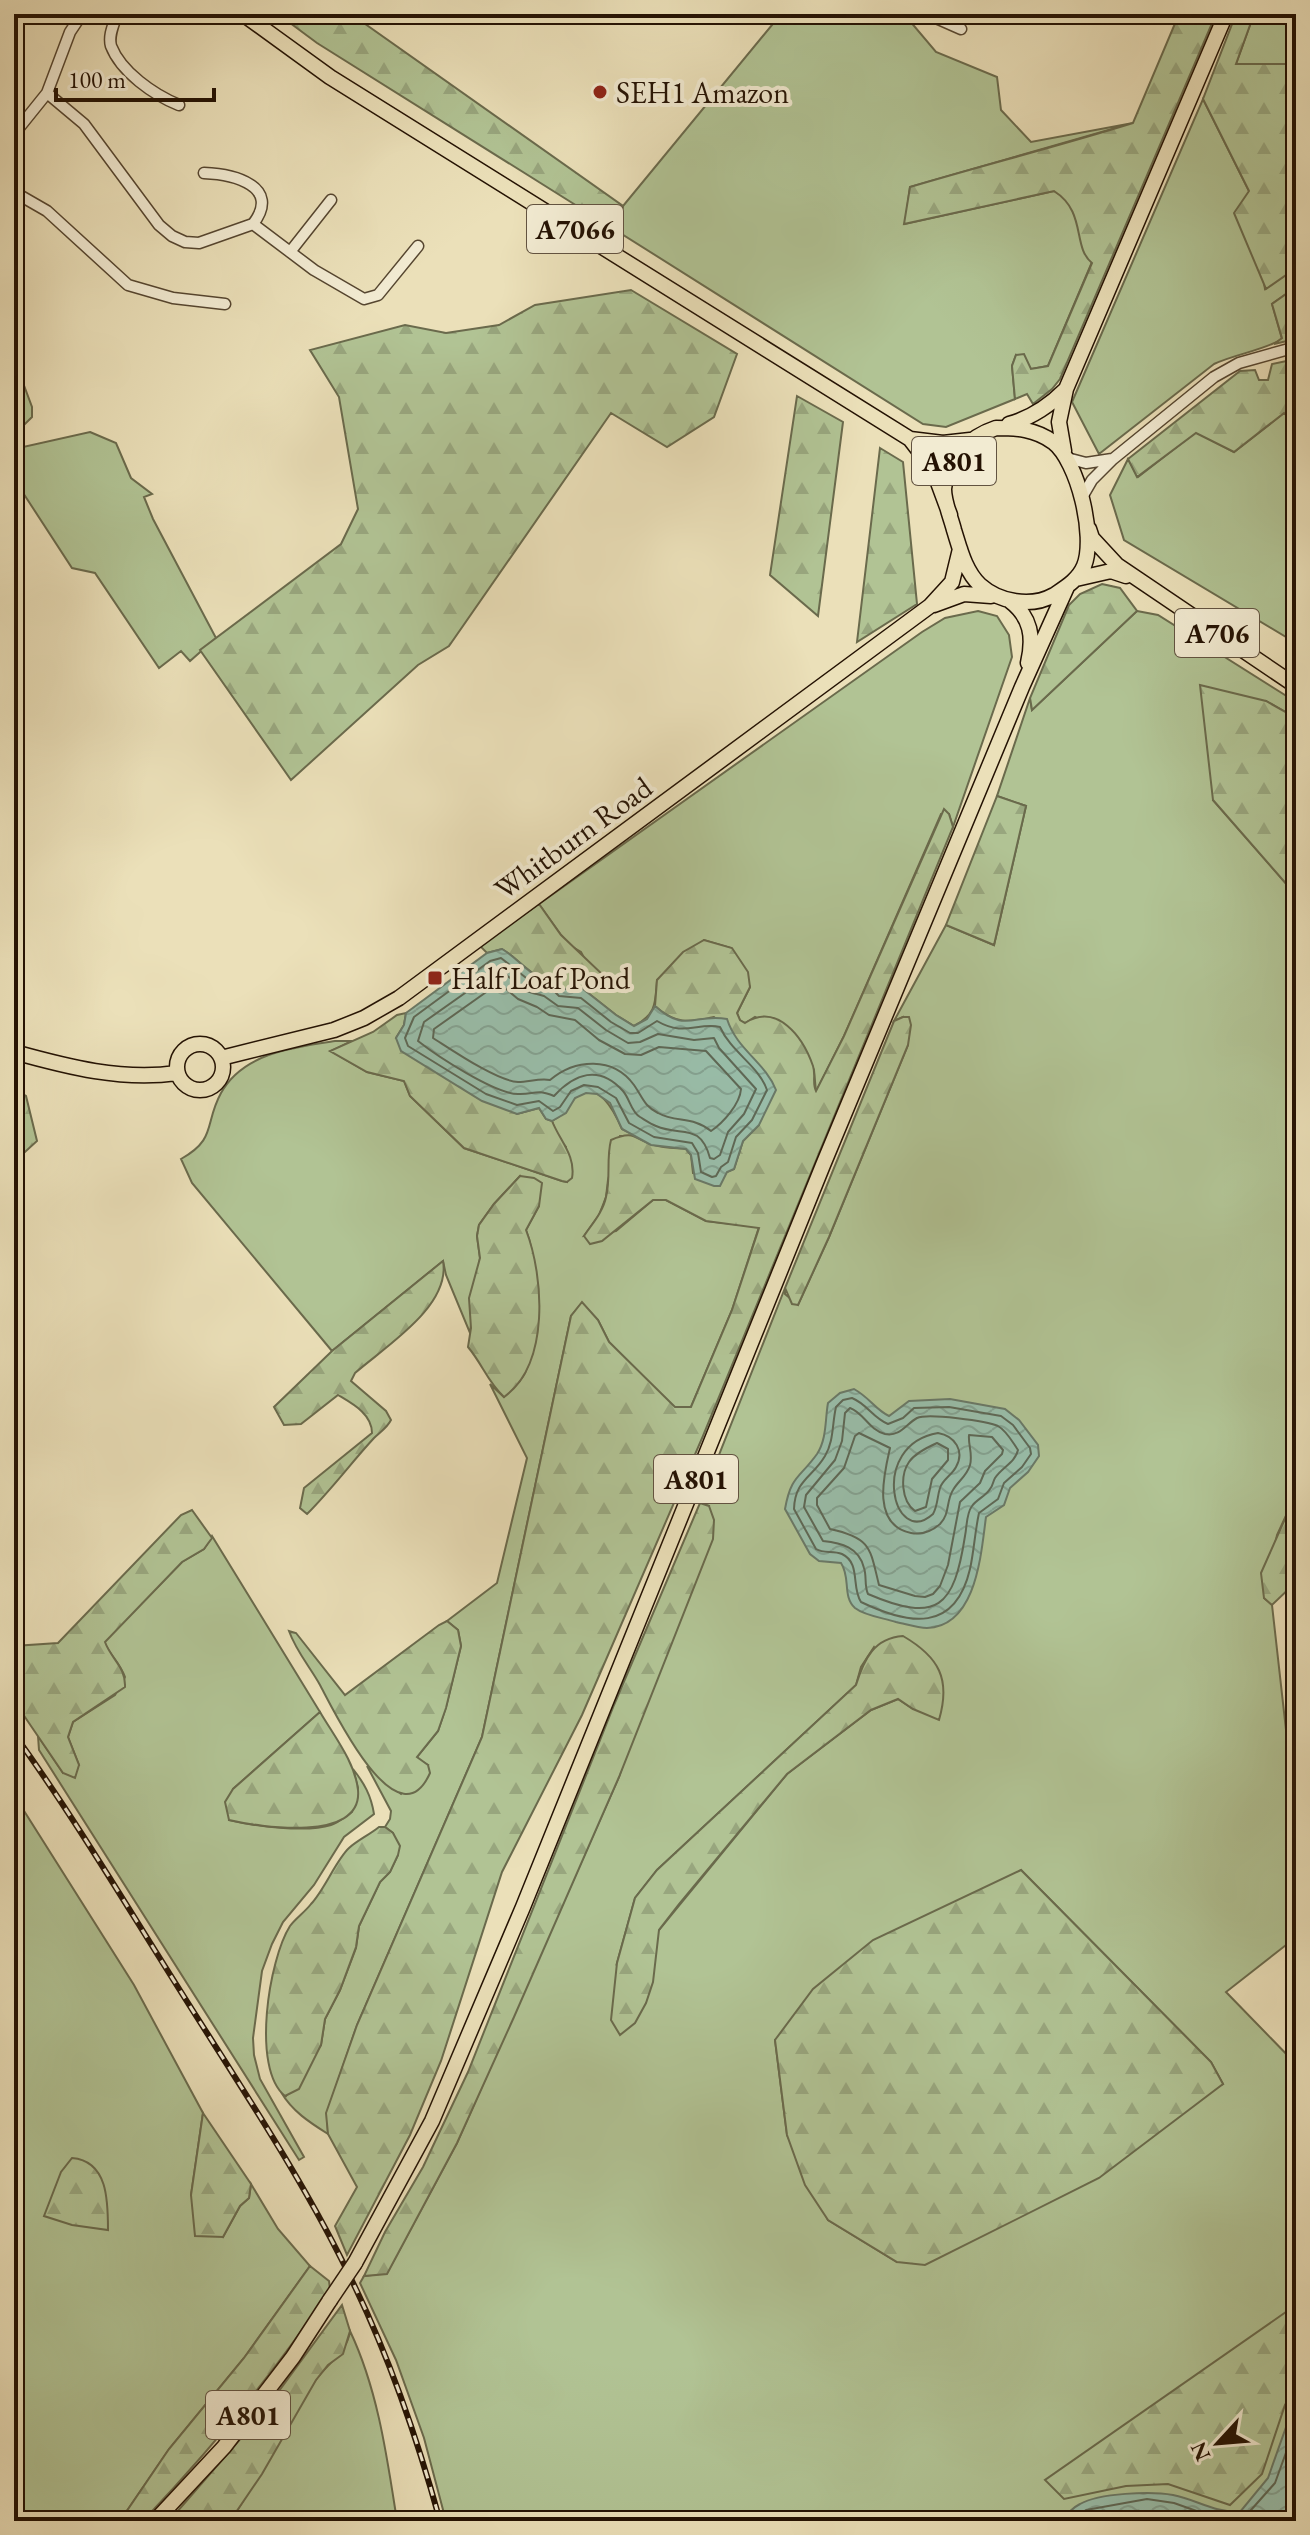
<svg xmlns="http://www.w3.org/2000/svg" width="1310" height="2535" font-family="'EB Garamond',serif">
	<style>
		.grass { fill: #b1c394; stroke: #6a6a4c; stroke-width: 2; fill-rule: evenodd }
		.forest { fill: url(#forest-firs); stroke: #6a6a4c; stroke-width: 2 }
		.water { fill: url(#water-waves); stroke: #6a7967; stroke-width: 2 }
		.lines { fill: none; stroke-linecap: round; stroke-linejoin: round }
		.shore { stroke: #5e6856; stroke-width: 2 }
		.minor-casing { stroke: #564630; stroke-width: 13 }
		.major-casing { stroke: #241203; stroke-width: 17 }
		.minor { stroke: #f2ebd2; stroke-width: 10 }
		.major { stroke: #ebe0b9; stroke-width: 14 }
		.rail-casing { stroke: #241203; stroke-width: 6 }
		.rail { stroke: #f2ebd2; stroke-width: 3; stroke-dasharray: 9; stroke-linecap: butt }
		.major-bridge-casing { stroke: #241203; stroke-width: 17; stroke-linecap: butt }
		.major-bridge { stroke: #ebe0b9; stroke-width: 14 }
		.poi-dot { fill: #8f2418; stroke: #f2ebd2; stroke-width: 3 }
		.labels { text-anchor: middle; dominant-baseline: central; stroke-width: 8; stroke-linejoin: round; paint-order: stroke }
		.shield { fill: #f2ebd2; stroke: #625341; stroke-width: 2 }
		.shield-label { font-size: 28px; font-weight: bold; fill: #241203 }
		.poi-label { font-size: 30px; fill: #241203; stroke: #f2ebd2; text-anchor: start }
		.street-label { font-size: 30px; fill: #241203; stroke: #f2ebd2 }
	</style>
	<defs>
		<pattern id="forest-firs" width="22" height="20" patternUnits="userSpaceOnUse" patternTransform="scale(2)"><rect width="22" height="20" fill="#b1c394"/><path d="M5 1l3.5 6h-7zM16 11l3.5 6h-7z" fill="#98a67e"/></pattern>
		<pattern id="water-waves" width="16" height="10" patternUnits="userSpaceOnUse" patternTransform="scale(2)"><rect width="16" height="10" fill="#99beaa"/><path d="M0 5q4-4 8 0t8 0" fill="none" stroke="#84a291"/></pattern>
	</defs>
	<rect width="100%" height="100%" fill="#ebe0b9"/>
	<filter id="stains"><feTurbulence type="fractalNoise" baseFrequency=".0025" numOctaves="4"/><feColorMatrix values="0 0 0 0 .2 0 0 0 0 .09 0 0 0 0 .02 0 0 0 .5 -.17"/></filter>
	<radialGradient id="worn" r=".72"><stop offset=".6" stop-color="#630" stop-opacity="0"/><stop offset="1" stop-color="#630" stop-opacity=".3"/></radialGradient>
	<path class="grass" d="M781 14H904L936 52 997 77 1001 110 1031 142 1133 123 910 187 905 224 1054 191 1068 200 1072 209 1092 262 1048 366 1031 369 1016 355 1012 366 1015 399 946 427 923 424 617 231 623 206Z
		M1254 14H1296V64H1236Z
		M1203 99 1249 191 1265 289 1296 268V287L1272 304 1282 339C1265 350 1235 354 1214 364L1099 454 1072 402Z
		M16 364 32 407V417L23 426 14 429V403L20 400 14 381Z
		M1284 413 1296 424V643L1124 540 1110 495 1128 459 1138 477 1196 432 1234 452Z
		M90 432 116 443 131 478 152 494 144 497 153 519 216 638 190 661 181 651 159 668 95 573 72 568 14 479V449Z
		M978 611 997 616 1009 635 1012 657 953 827 949 814H941L844 1036 816 1092 814 1070 798 1038 755 1017 745 1023 740 1021 737 1013 750 987 731 948 704 940 657 980C655 1003 657 1014 634 1026L616 1015 583 989 600 988 581 952 571 946 561 935 539 904 922 632 945 618Z
		M1137 611 1158 615 1296 702V718L1266 701 1213 800 1296 895V1494L1277 1535 1264 1598 1272 1605 1296 1819 1289 1834 1296 1841V1940L1286 1945 1226 1992 1296 2064V2521H446L424 2438 396 2360 360 2283 364 2276 387 2273 457 2143 619 1777 709 1506 700 1503 785 1288V1294L798 1305 829 1237 908 1045 903 1017 894 1021 946 925 994 945 1026 806 997 796 1030 698 1032 710ZM874 1647 913 1709 898 1699 871 1710 787 1774 659 1930 617 1963 635 1898 657 1870 856 1685 861 1667ZM1021 1870 1211 2062 1223 2084 897 2262 828 2220 787 2135 775 2040Z
		M335 1041H352L331 1051 367 1072 404 1081 410 1096 464 1148 562 1181 567 1182 566 1147 558 1138 552 1121C568 1112 565 1108 575 1098 598 1077 615 1113 622 1129L637 1136H620L608 1180 606 1197 599 1215 584 1236 616 1231 653 1200H666L706 1221 759 1227 732 1310 691 1407 675 1408 609 1342 598 1320 582 1303 571 1316 482 1737 357 2025 327 2113 328 2134C309 2122 292 2111 281 2092L286 2096 321 2045 325 2019 340 1990 356 1948 359 1926 380 1882 390 1872 398 1855 393 1833 385 1827 390 1819 391 1811 367 1766 401 1794 428 1765 416 1758 438 1731 446 1707 461 1646 458 1630 447 1621 497 1583 527 1458 490 1384 504 1397C511 1390 521 1382 525 1373 540 1341 539 1263 526 1230L539 1206 520 1176 494 1204 479 1225 477 1236 480 1258 470 1333 446 1275 443 1261 332 1351 192 1183 181 1159C217 1139 204 1124 221 1093 243 1053 294 1047 335 1041Z
		M212 1536 320 1712 233 1789 229 1820C254 1826 306 1833 331 1825 338 1823 346 1816 352 1812L358 1788 353 1769C364 1783 371 1795 374 1814L344 1837 314 1885 283 1922 272 1944 262 1971 253 2038 254 2055 260 2079 304 2157 299 2160 39 1750 38 1736 63 1773 79 1765 68 1737 73 1722 115 1695 125 1677C120 1663 110 1655 104 1642L182 1562 204 1549Z
		M14 1795 134 1985 203 2113 191 2195 223 2237 240 2206 249 2198 251 2184 278 2229 310 2266 244 2358 169 2449 120 2521H14Z
		M350 2331C378 2390 387 2457 397 2521H230C261 2476 286 2427 315 2381 327 2363 347 2353 350 2331Z"/>
	<path class="forest" d="M278 14H351L623 206 617 231 317 43Z
		M1179 14H1216L1060 379 1052 389 1033 404 1027 394 1015 399 1012 366 1016 355 1024 354 1031 369 1048 366 1092 263C1072 247 1087 212 1054 191L904 224 910 187C984 165 1059 146 1133 123Z
		M1236 14H1254L1236 64H1296V268L1266 289 1234 213 1249 191 1203 99Z
		M1296 287V339L1274 344 1282 338 1272 304Z
		M631 290 737 354 714 417 667 447 611 413 449 646 418 665 291 780 200 650 341 544 358 509 339 397 310 350 405 325 446 333 499 325 535 305Z
		M1296 359V424L1284 413 1234 452 1196 433 1137 477 1128 459 1240 371 1255 370 1259 380H1268L1272 364Z
		M797 396 843 422 818 616 770 575Z
		M880 448 903 462 917 604 857 642Z
		M1102 584 1120 588 1137 611 1032 710 1030 698 1069 605 1080 594Z
		M1200 685 1266 701 1296 718V895L1213 800Z
		M997 796 1026 806 994 945 946 925Z
		M944 809 949 814 953 827 703 1436 582 1715 502 1872 441 2061 410 2135 347 2255 335 2226 357 2187 328 2134 326 2113 357 2025 482 1737 571 1316 582 1302 598 1320 609 1342 675 1407H691L732 1310 759 1228 706 1221 666 1200H653L602 1241 590 1244 584 1236C592 1224 603 1212 606 1197 611 1178 606 1159 611 1140 636 1129 634 1140 654 1145 664 1148 676 1148 686 1149L691 1155 693 1173 727 1172 734 1169 743 1141 759 1125 750 1055 714 1017C688 1023 675 1024 655 1006L657 980 683 952 704 940 732 948 748 972 750 987 737 1013 740 1020 745 1023C777 1002 803 1037 813 1066 816 1075 812 1083 816 1091L844 1036Z
		M539 904 561 935 603 975 600 988 562 989C553 978 544 981 534 974 522 966 514 956 502 949L487 953 479 945Z
		M406 1013 404 1025 396 1038 517 1114 539 1108 546 1119 552 1121C560 1141 576 1156 572 1178L567 1182 562 1181 464 1148 410 1096 404 1081 367 1072 330 1051 373 1032 397 1015Z
		M903 1017H909L911 1025 908 1045 829 1237 798 1305 792 1304 785 1288 894 1021Z
		M14 1089 26 1096 37 1141 14 1162Z
		M520 1176 534 1178 542 1183 539 1206 526 1230C544 1277 550 1364 504 1397 487 1381 483 1365 468 1347L471 1328 469 1298 480 1258 477 1236 479 1225 494 1204Z
		M443 1261C451 1306 386 1346 355 1373L351 1381 386 1411 391 1420C387 1428 380 1432 374 1438 351 1463 331 1490 307 1514L300 1508 304 1488 372 1433C372 1414 353 1404 338 1395L301 1424 284 1425 274 1407 332 1351Z
		M1296 1494V1582L1272 1605 1264 1598 1261 1573Z
		M700 1503 709 1506 714 1520 713 1539 619 1777 514 2017 457 2143 387 2274 364 2276 385 2232 423 2167 468 2072 614 1705Z
		M192 1510 212 1538 204 1549 182 1562 105 1642C111 1659 126 1667 125 1687L73 1722 68 1737 79 1765 75 1778 63 1773 14 1701V1646L58 1643 181 1515Z
		M447 1621 458 1630 461 1646 446 1708 438 1731 417 1757 428 1765 430 1773C398 1845 334 1711 320 1685 310 1667 296 1651 289 1631L296 1633 345 1695 439 1625Z
		M903 1636C939 1657 951 1679 939 1720L913 1709 898 1699 871 1710 787 1774 679 1904 659 1930 653 1982 646 2003 635 2023 620 2035 611 2020 617 1963 635 1898 657 1870 856 1685C864 1659 874 1638 903 1636Z
		M320 1712C334 1736 355 1762 358 1790 363 1843 259 1827 229 1820L225 1802 233 1789Z
		M379 1827H385L393 1833 400 1846 398 1855 390 1872 380 1882 359 1926 356 1947 340 1990 325 2019 321 2045 299 2089 285 2096C251 2069 269 1959 290 1926 296 1918 305 1912 311 1904 325 1889 336 1860 349 1848 358 1840 369 1835 379 1827Z
		M1021 1870 1211 2062 1223 2084 1099 2178 925 2265 897 2262 828 2220 805 2185 787 2135 775 2040 813 1989 873 1940Z
		M203 2113 251 2184 249 2198 240 2206 223 2237 195 2236 191 2195Z
		M72 2158C108 2161 108 2201 108 2230L72 2225 44 2216 61 2172Z
		M310 2266 329 2281 330 2289C275 2373 212 2448 143 2521H120L169 2449 244 2358Z
		M342 2305 350 2331 343 2354 328 2365 316 2380 262 2474 230 2521H169L262 2414Z
		M1296 2305V2387L1285 2405 1262 2474 1230 2505 1168 2484 1126 2486 1064 2499 1045 2480Z"/>
	<path class="water" d="M502 949C514 956 522 966 534 974 544 980 553 978 562 989H583L616 1015 634 1026 647 1019 655 1006C686 1034 694 1013 727 1019 737 1050 765 1062 776 1090L759 1125 743 1141 734 1169 727 1172 720 1186H714L695 1179 691 1155 686 1149 651 1145 622 1129 610 1103 597 1094 586 1093 575 1098 566 1113 552 1121 546 1119 539 1108 517 1114 482 1101 401 1051 396 1038 404 1025 406 1013 487 953Z
		M854 1389C870 1398 875 1409 889 1416L909 1401 950 1399 1005 1409 1019 1420 1038 1445 1039 1456 1028 1472 1010 1488 1004 1505 986 1517C981 1553 977 1626 927 1628 917 1628 906 1624 896 1622 884 1618 865 1616 855 1608 842 1596 851 1578 841 1563L819 1561 810 1554 785 1509C791 1475 800 1478 817 1454 827 1439 825 1419 828 1403L840 1393Z
		M1296 2399V2521H1062C1067 2514 1072 2508 1080 2504 1099 2493 1151 2491 1173 2495 1198 2500 1212 2512 1240 2512L1268 2478Z"/>
	<g class="lines">
		<path class="shore" d="M501 958 530 981 550 987 559 996 581 998 611 1022 630 1033H638L657 1021C684 1037 698 1022 720 1027 731 1052 759 1066 767 1090L752 1120 736 1137 728 1162 721 1167 716 1176 712 1177 701 1172 698 1153 692 1143 654 1137 629 1123 616 1098 598 1087 584 1085 571 1091 560 1107 553 1111 539 1101 517 1105 486 1094 408 1046 405 1038 414 1017 490 961Z
			M499 969 526 991 544 996 558 1006 578 1008 606 1030 628 1043 640 1042 658 1034 694 1040 714 1038 719 1048 756 1089 744 1114 728 1132 720 1155 714 1159 710 1158C700 1122 682 1137 656 1126 651 1124 645 1120 640 1117 631 1112 630 1099 623 1091 599 1064 574 1074 554 1096 536 1088 534 1095 518 1094 495 1094 437 1056 418 1041L424 1022Z
			M499 983 518 999 537 1007 549 1015 575 1020 599 1040 625 1054 641 1055 659 1047 706 1051 741 1089C740 1104 723 1123 711 1131 693 1116 676 1123 658 1113 644 1106 643 1098 634 1085 613 1056 575 1059 550 1080 539 1078 529 1082 518 1082 497 1081 452 1050 433 1038L434 1029Z
			M852 1398C867 1404 873 1418 888 1424L903 1418 914 1408 949 1407 1001 1416 1013 1425 1030 1448 1031 1454 1022 1467 1004 1483 998 1499 979 1513C975 1531 974 1551 970 1569 955 1633 909 1625 861 1602 851 1587 861 1563 842 1554 833 1550 824 1554 816 1549L794 1509C795 1480 812 1478 825 1456 834 1441 832 1424 836 1407L843 1400Z
			M850 1408C864 1413 869 1430 885 1434 900 1437 906 1424 917 1418 928 1413 987 1421 998 1426 1007 1431 1013 1443 1018 1450 1015 1463 1002 1467 995 1478 993 1481 993 1486 990 1489 986 1496 977 1499 972 1506 966 1514 967 1527 965 1536 954 1607 938 1624 868 1594 864 1585 867 1577 864 1568 859 1547 841 1543 823 1541L804 1507 806 1495 835 1460 842 1441 845 1413Z
			M859 1433 890 1448C884 1474 871 1525 911 1533 922 1535 932 1531 940 1524 950 1514 946 1501 953 1490 958 1481 967 1476 970 1465 973 1454 968 1445 969 1435L992 1437 1003 1450 1002 1454 985 1471 980 1483 960 1502 948 1565 940 1586 933 1594 925 1597 915 1596 879 1585C870 1549 872 1538 830 1529L817 1505V1498L844 1468 855 1436Z
			M938 1433C955 1436 965 1451 956 1467 952 1475 942 1480 940 1488 937 1497 938 1505 933 1514 893 1550 868 1445 938 1433Z
			M937 1443 948 1449V1460L932 1479 926 1507 915 1511C901 1501 900 1475 909 1462 915 1453 928 1447 937 1443Z
			M1071 2521 1086 2510 1147 2499 1174 2503 1219 2519H1243L1275 2483 1296 2425
			M1086 2521C1121 2507 1159 2508 1193 2521"/>
		<g class="minor-casing">
			<path id="minor" d="M117 14C114 24 108 35 111 46 121 72 154 95 179 105
				M927 14 961 29
				M47 93 84 124 159 225 172 236 185 242 199 243 253 224 314 270 364 299 378 295 418 246
				M14 134 47 93 70 32 82 14
				M204 173C233 174 282 186 253 224
				M14 192 47 211 128 285 173 298 225 304
				M290 252 331 200
				M1067 458 1086 463 1112 459
				M1081 499 1092 480 1113 459 1214 377 1239 363 1296 347"/>
		</g>
		<g class="major-casing">
			<path id="major" d="M243 14 330 77 910 439 933 469 950 515
				M1009 424C1031 418 1049 406 1065 390
				M996 428C1017 428 1035 429 1053 442 1078 461 1096 537 1084 566 1078 580 1066 587 1054 595 1031 608 999 602 980 585 965 571 960 549 954 530 951 518 944 502 944 489 946 459 969 437 996 428Z
				M910 439 943 443 970 440
				M1064 451 1059 422 1066 389 1226 14
				M1089 529 1092 538 1117 565 1296 686
				M1076 579 1111 571 1126 576
				M1010 601C1031 617 1034 637 1028 663
				M934 605 964 594 991 596
				M177 1067a23 23 0 1 1 46 0a23 23 0 1 1-46 0Z
				M14 1052C68 1067 122 1081 177 1073
				M221 1058 334 1030 364 1018 399 998 930 606 952 582 960 549
				M355 2263 432 2121 523 1907 823 1165 1022 687 1067 587
				M155 2521 224 2447 293 2357 330 2300"/>
		</g>
		<use href="#minor" class="minor"/>
		<use href="#major" class="major"/>
		<g class="rail-casing">
			<path id="rail" d="M14 1734C72 1814 123 1900 176 1984 238 2083 305 2181 355 2287 391 2362 418 2441 440 2521"/>
		</g>
		<use href="#rail" class="rail"/>
		<g class="major-bridge-casing">
			<path id="major-bridge" d="M330 2300 355 2263"/>
		</g>
		<use href="#major-bridge" class="major-bridge"/>
	</g>
	<g class="poi-dot">
		<circle cx="600" cy="92" r="8"/>
		<rect x="427" y="970" width="16" height="16" rx="4"/>
	</g>
	<g class="labels">
		<g class="shield">
			<rect x="527" y="205" width="96" height="48" rx="6"/>
			<rect x="912" y="437" width="84" height="48" rx="6"/>
			<rect x="1175" y="609" width="84" height="48" rx="6"/>
			<rect x="654" y="1455" width="84" height="48" rx="6"/>
			<rect x="206" y="2391" width="84" height="48" rx="6"/>
		</g>
		<g class="shield-label">
			<text x="575" y="229">A7066</text>
			<text x="954" y="461">A801</text>
			<text x="1217" y="633">A706</text>
			<text x="696" y="1479">A801</text>
			<text x="248" y="2415">A801</text>
		</g>
		<g class="poi-label">
			<text x="616" y="92">SEH1 Amazon</text>
			<text x="451" y="978">Half Loaf Pond</text>
		</g>
		<g class="street-label">
			<text transform="translate(573 838) rotate(-36)">Whitburn Road</text>
		</g>
	</g>
	<rect width="1310" height="2535" fill="none" stroke="#ebe0b9" stroke-width="48"/>
	<rect x="16" y="16" width="1278" height="2503" fill="none" stroke="#241203" stroke-width="4"/>
	<rect x="24" y="24" width="1262" height="2487" fill="none" stroke="#241203" stroke-width="2"/>
	<g transform="translate(1218 2443) rotate(244)" stroke="#f2ebd2" stroke-width="6" paint-order="stroke">
	<path d="M0-6L14 30L0 20L-14 30Z" fill="#241203"/>
	<text y="-12" font-size="22" font-weight="bold" text-anchor="middle" fill="#241203">N</text>
	</g>
	<path d="M56 88v12h158v-12" fill="none" stroke="#241203" stroke-width="4"/>
	<text x="68" y="88" font-size="24" fill="#241203" stroke="#f2ebd2" stroke-width="6" paint-order="stroke">100 m</text>
	<rect width="100%" height="100%" filter="url(#stains)"/>
	<rect width="100%" height="100%" fill="url(#worn)"/>
</svg>
